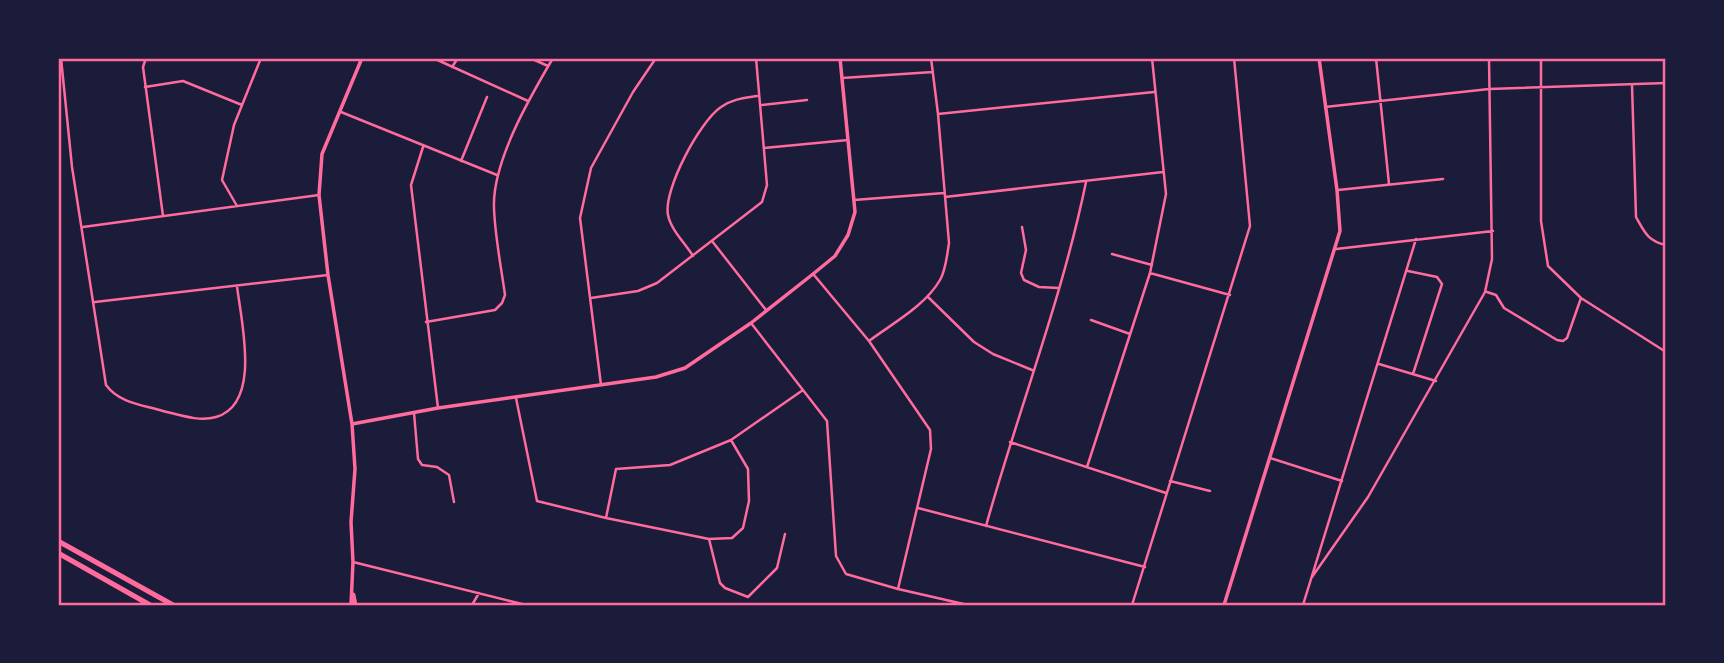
<svg xmlns="http://www.w3.org/2000/svg" width="1724" height="663" font-family="'PT Sans',sans-serif">
	<style>
		.lines { fill: none; stroke-linecap: round; stroke-linejoin: round }
		.minor { stroke: #ff6b9d; stroke-width: 2.5 }
		.tertiary { stroke: #ff6b9d; stroke-width: 3.5 }
		.primary { stroke: #ff6b9d; stroke-width: 5 }
		.neatline { fill: none; stroke: #ff6b9d; stroke-width: 2.5 }
	</style>
	<rect width="100%" height="100%" fill="#1b1b3a"/>
	<g class="lines">
		<path class="minor" d="M61 58 72 167 106 385C119 403 143 405 163 411 180 415 199 422 216 417 262 404 241 321 237 286
			M146 58 143 67 163 216
			M433 58 528 101
			M530 58 548 66
			M1376 58 1389 184
			M1541 58V221L1548 266 1581 298 1666 352
			M452 67 458 58
			M842 78 933 72
			M1632 85 1636 217C1645 233 1648 241 1666 245
			M145 87 183 81 242 105
			M761 105 807 100
			M1325 107 1489 89 1666 83
			M341 112 497 175
			M938 114 1154 92
			M423 147 411 185 438 408
			M764 148 848 140
			M461 161 487 97
			M1338 190 1443 179
			M945 197 1163 172
			M854 200 944 193
			M237 206 222 180 234 125 261 58
			M83 227 319 195
			M1022 227 1026 250 1021 273 1024 280 1039 287 1059 288
			M712 241 766 310
			M1336 249 1493 231
			M1112 254 1152 265
			M693 256C685 243 671 230 668 215 663 190 700 121 721 107 732 99 745 98 757 96
			M1408 271 1437 277 1442 284 1413 374
			M1150 273 1230 295
			M814 275 869 341 930 430 931 449 898 589
			M1487 292 1496 295 1504 308 1557 340 1563 341 1567 338 1581 298
			M928 297 974 342 993 354 1032 370
			M591 298 638 291 657 283 762 202 767 185 756 58
			M95 302 328 275
			M1091 320 1130 334
			M426 322 495 310 502 303 505 295C501 266 495 237 494 208 492 162 530 97 553 58
			M751 323 827 421 836 556 846 574 898 589 968 605
			M869 341C893 323 925 306 940 280 946 270 947 255 949 243L938 114 931 58
			M1379 364 1436 381
			M601 385 580 218 591 168 633 92 656 58
			M516 398 537 501 606 518 709 539 732 538 743 528 749 501 748 469 731 440
			M414 413 418 459 422 465 437 467 449 475 454 502
			M1010 442 1166 493
			M1270 458 1342 481
			M1087 467 1150 273 1166 194 1152 58
			M1170 481 1210 491
			M918 508 1145 567
			M606 518 616 469 670 465 731 440 803 390
			M986 526C1018 411 1062 299 1086 182
			M709 539 720 583 725 588 748 597 777 568 785 534
			M353 562 526 605
			M1312 577 1368 497 1485 292 1492 259 1489 58
			M472 605 479 593
			M1132 605 1250 226 1234 58
			M1303 605 1416 239"/>
		<path class="tertiary" d="M352 424 438 408 656 377 685 368 751 323 813 274 835 256 848 235 855 212 840 58
			M351 605 353 562 351 522 355 469 352 424 328 275 319 195 322 154 362 58
			M1224 605 1340 231 1337 190 1319 58"/>
		<path class="primary" d="M58 541 173 605
			M58 553 150 605
			M353 595 355 605"/>
	</g>
	<rect width="1724" height="663" fill="none" stroke="#1b1b3a" stroke-width="119"/>
	<rect x="60" y="60" width="1604" height="544" class="neatline"/>
</svg>
